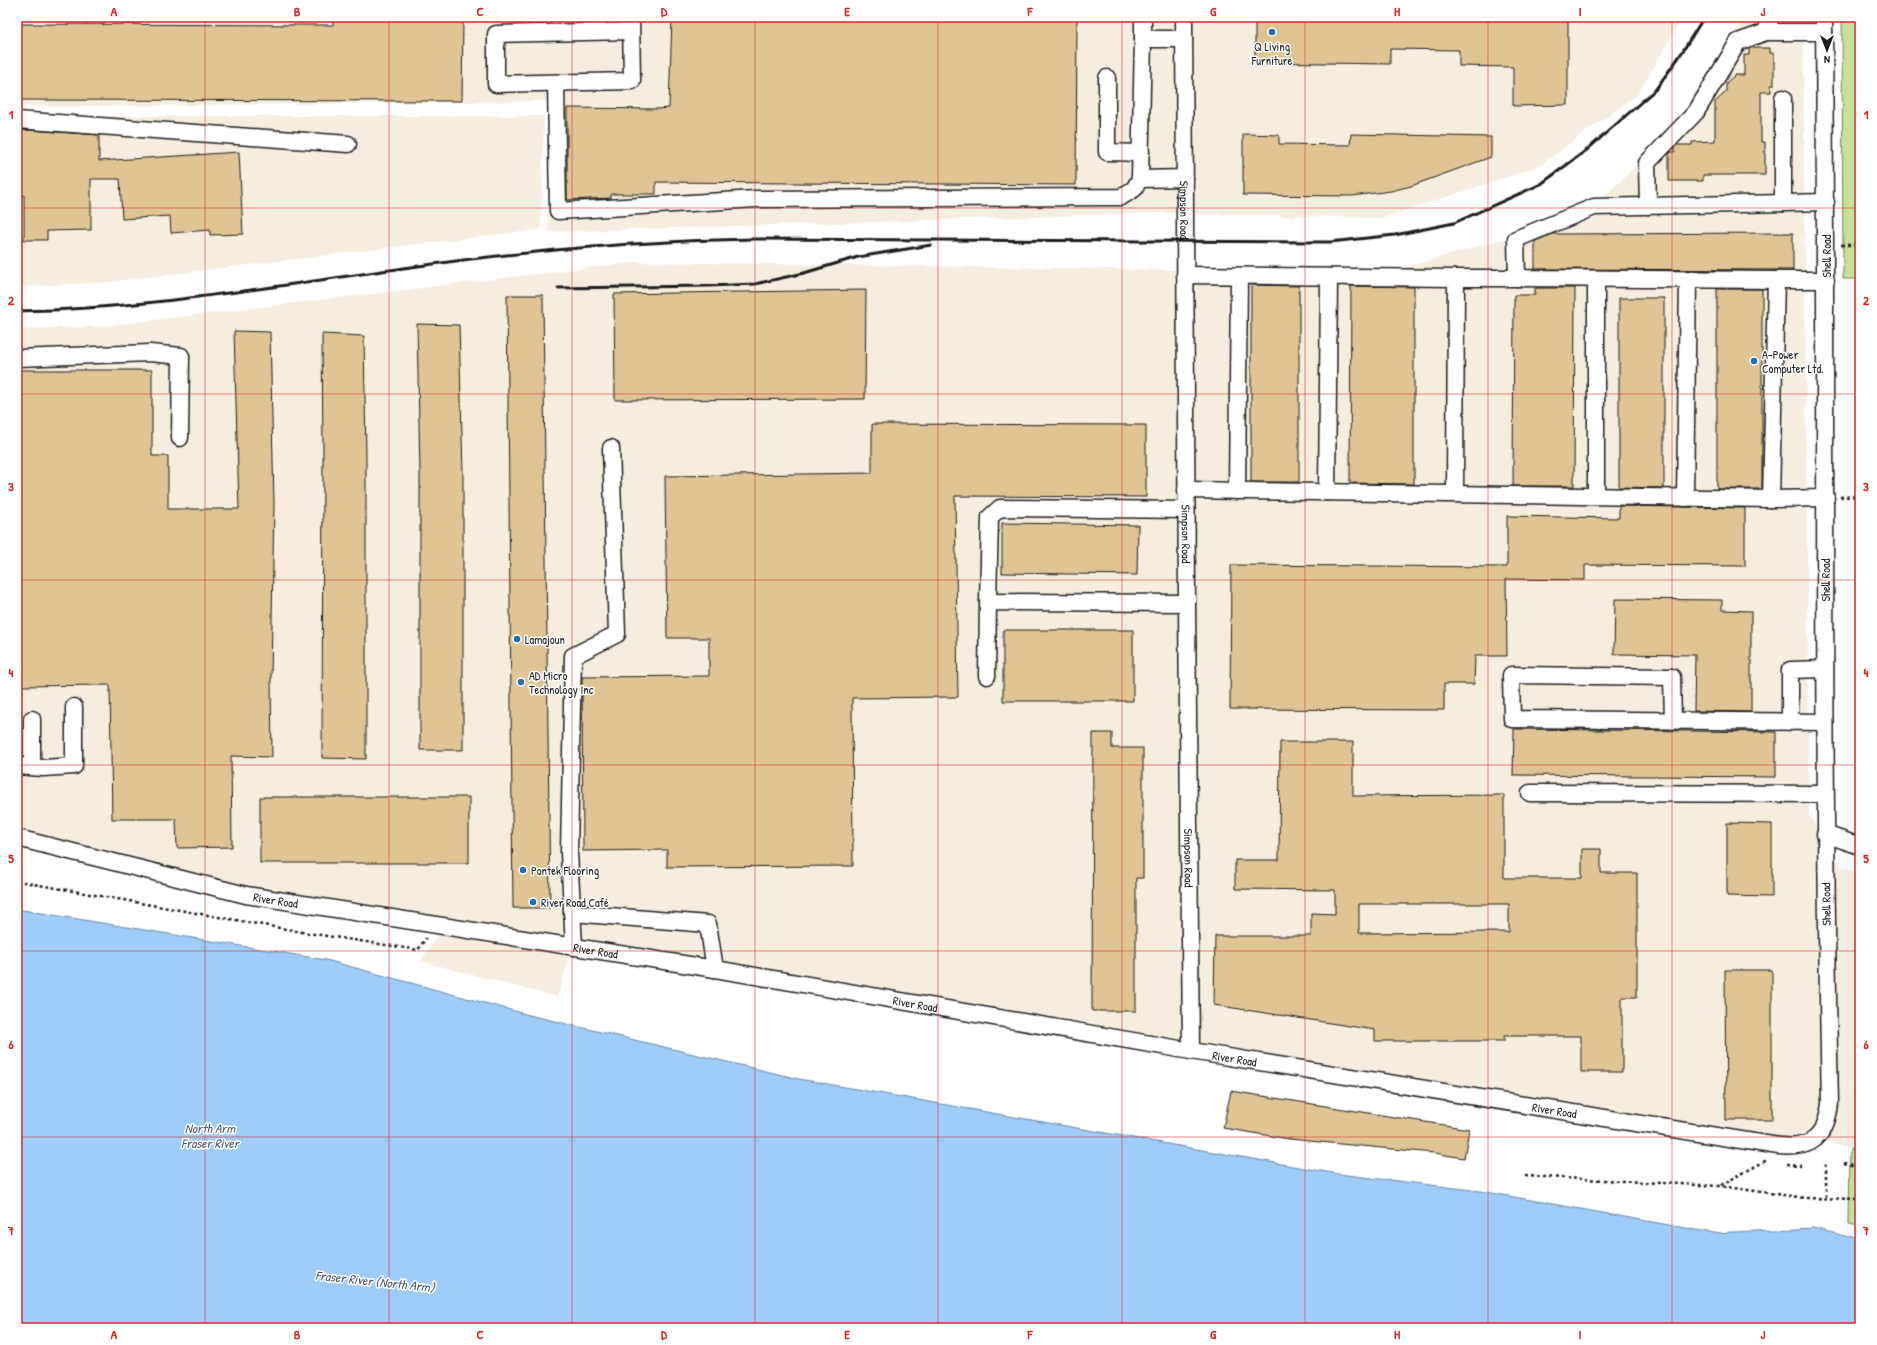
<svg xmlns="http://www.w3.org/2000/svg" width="1877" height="1345" font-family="'Patrick Hand',sans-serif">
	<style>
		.built { fill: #f5eedf }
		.green { fill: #c6e097; stroke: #717e5a }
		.water { fill: #9ecdfa; stroke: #6a86a1 }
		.building { fill: #dfc594; stroke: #1c1c1c; fill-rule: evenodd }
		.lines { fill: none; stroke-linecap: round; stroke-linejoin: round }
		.minor-casing { stroke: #1c1c1c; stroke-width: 19 }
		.path { stroke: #1c1c1c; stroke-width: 2.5; stroke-dasharray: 3 3; stroke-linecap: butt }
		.minor { stroke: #fff; stroke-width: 16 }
		.rail { stroke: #1c1c1c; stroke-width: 3 }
		.grid { fill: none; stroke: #d62828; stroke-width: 1; stroke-opacity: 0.55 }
		.poi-dot { fill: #1f6fb2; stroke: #fff; stroke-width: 1.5 }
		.labels { text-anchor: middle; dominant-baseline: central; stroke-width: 3; stroke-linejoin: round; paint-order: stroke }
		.poi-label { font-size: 12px; fill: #1c1c1c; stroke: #fff; text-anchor: start }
		.street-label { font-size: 12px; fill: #1c1c1c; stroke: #fff }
		.water-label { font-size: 13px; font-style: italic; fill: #4a5a6a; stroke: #fff }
		.neatline { fill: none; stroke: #d62828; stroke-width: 1.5 }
		.grid-label { font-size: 13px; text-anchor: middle; font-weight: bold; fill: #d62828 }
	</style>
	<rect width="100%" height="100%" fill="#fff"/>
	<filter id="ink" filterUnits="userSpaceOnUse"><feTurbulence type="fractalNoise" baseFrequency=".025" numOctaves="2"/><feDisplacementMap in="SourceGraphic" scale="8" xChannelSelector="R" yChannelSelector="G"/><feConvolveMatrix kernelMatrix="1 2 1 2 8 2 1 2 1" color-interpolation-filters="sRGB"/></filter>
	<g filter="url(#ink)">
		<path class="built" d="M17 17H1683L1638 94 1539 166 1383 218 1156 213 548 232 551 101 17 107Z
			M1745 17H1803L1809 815 1842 867 1860 873V1152L1816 1139 1805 1145 246 895 17 838V329L96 327 637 262 1387 273 1511 237 1598 203 1668 134Z
			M17 116H544L541 229 107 282 17 287Z
			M441 930 571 953 557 997 421 961Z"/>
		<path class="green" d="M1842 17H1860V279H1843Z
			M1850 1149 1860 1152V1226L1849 1224Z"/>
		<path class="water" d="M17 909 326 960 529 1015 799 1079 1338 1174 1481 1191 1713 1233 1814 1228 1860 1240V1328H17Z"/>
		<path class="building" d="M333 17H463L462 101 17 100V24L333 25Z
			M672 17H1077L1076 185 656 182V194H611V198L567 200V108L657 109 669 108Z
			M1255 17H1568V105L1513 106V67L1459 66V50L1390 49V64L1255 62Z
			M1749 48H1770V53H1774V85H1771V92H1761V142H1765V175H1703V181H1669V154L1671 152H1675V147L1677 145H1692V142L1715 141V102L1726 92V83L1735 75H1744V55H1749Z
			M30 130 99 135V161L239 152 243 234 210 235V230L171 233 170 216 122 219 120 179H91V230L47 231V240H24V195H17V131Z
			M1243 134 1279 135V144L1350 145 1351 134 1491 137V157L1411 186 1391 191 1352 196 1243 195Z
			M1793 233V270L1535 269V241L1553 234Z
			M1251 285 1299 286V482H1251Z
			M1351 286 1414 287V484L1350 483Z
			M1535 288H1575L1574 486H1513L1514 295H1535Z
			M1717 289H1762V489H1717Z
			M866 290 865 399 615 400 614 294Z
			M507 295H543L550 908H513Z
			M1619 298H1664V488L1619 487Z
			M417 324 459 325 463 473V750H420V472Z
			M234 331 270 332 274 503 271 679 272 757 231 756 232 847 177 848 176 819H112L110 685 17 686V370H152V456H168V509H239Z
			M322 334 364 336 366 456V759L322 758 323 454Z
			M872 424 1146 425V497L955 496 958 697 852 698 853 866 667 867V850L583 851 582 677 709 676V638H667L665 476 872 473Z
			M1619 506 1745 508V566L1585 565V580L1506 579 1507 656H1475L1474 684H1444V710L1230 709 1231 565 1507 567V516L1619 518Z
			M1002 523 1138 525 1137 575 1002 573Z
			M1615 599 1722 600V610L1751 611V712L1694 711 1695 655 1614 654Z
			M1003 630H1133V701H1003Z
			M1514 729 1776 732V777L1513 775Z
			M1093 733H1112V748H1143V878H1136V1011H1092Z
			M1280 742H1353V796L1504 795V878H1582V849H1601V873H1637V997H1622V1072H1581V1036H1504V1041H1375V1030L1214 1005 1215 936H1311V913L1335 914V890L1235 889V860H1279ZM1359 904H1509V932L1359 933Z
			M260 797H469V863H260Z
			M1727 823 1772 824V897L1727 896Z
			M1725 970H1772V1120H1726Z
			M1231 1091 1469 1129 1464 1158 1434 1153 1289 1139 1223 1128Z"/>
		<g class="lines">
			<g class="minor-casing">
				<g id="minor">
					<path d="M631 17 632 81 496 84V34L631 31"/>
					<path d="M1143 17V39"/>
					<path id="s1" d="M1184 17 1187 603 1191 1051"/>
					<path d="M1771 17 1766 32H1824"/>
					<path d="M1107 78V152L1141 153"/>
					<path d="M556 83 558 211 756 199 1121 197 1134 189 1140 179 1185 178"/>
					<path d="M17 120 348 144"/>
					<path d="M1140 179 1143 39H1184"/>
					<path d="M1783 203V98"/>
					<path d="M1648 206 1647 163 1696 112 1738 42 1766 32"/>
					<path d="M1185 275 1456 278 1455 493"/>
					<path d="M1456 278H1517"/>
					<path d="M1776 280H1826"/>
					<path d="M17 358 150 353 181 356 180 438"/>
					<path d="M1186 490 1771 499 1826 498"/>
					<path d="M1237 491 1239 276"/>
					<path d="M1327 492 1329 277"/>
					<path d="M1596 496V279"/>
					<path d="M1685 498 1688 280"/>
					<path d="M1771 499 1776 280 1517 278 1516 239 1594 207 1826 202"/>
					<path d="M988 602 990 517 1000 508 1186 510"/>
					<path d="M987 676 988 602 1187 603"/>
					<path d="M1673 721 1672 677 1511 675 1512 719 1824 722"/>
					<path d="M1790 722V670L1825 669"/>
					<path d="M17 766 43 768 74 766V707"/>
					<path d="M32 767V719"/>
					<path d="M1530 793 1825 794"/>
					<path d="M1825 834 1860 846"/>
					<path id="s2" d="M17 838 246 895 715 969 1191 1051 1772 1145C1807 1151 1826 1141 1830 1103 1822 741 1827 379 1824 17"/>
					<path d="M572 913 708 924 715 969"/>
					<path d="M574 947 569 852 573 656 617 634 611 448"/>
				</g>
			</g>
			<path class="path" d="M1841 245H1860
				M1840 497 1860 496
				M17 881 308 933 418 950 426 938
				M1844 1163 1860 1167
				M1787 1164 1801 1165
				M1826 1164V1198
				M1525 1176 1719 1186 1805 1198 1860 1199
				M1721 1185 1767 1160"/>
			<use href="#minor" class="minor"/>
			<path class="rail" d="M558 288 709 286 755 284 804 273 858 257 931 245
				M17 311C154 309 290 283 426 265 535 250 643 241 752 239L1330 242 1395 235 1454 223 1541 184 1588 149 1656 89 1679 57 1704 17"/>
		</g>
	</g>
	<path class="grid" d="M205 17V1328M389 17V1328M572 17V1328M755 17V1328M938 17V1328M1122 17V1328M1305 17V1328M1488 17V1328M1672 17V1328M17 208H1860M17 394H1860M17 580H1860M17 765H1860M17 951H1860M17 1137H1860"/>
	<g class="poi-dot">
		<circle cx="1272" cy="32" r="4"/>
		<circle cx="1754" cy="361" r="4"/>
		<circle cx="517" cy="639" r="4"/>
		<circle cx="521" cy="682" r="4"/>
		<circle cx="523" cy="870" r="4"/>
		<circle cx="533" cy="902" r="4"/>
	</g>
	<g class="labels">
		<g class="poi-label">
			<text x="1272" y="46" text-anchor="middle">Q Living<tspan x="1272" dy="14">Furniture</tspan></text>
			<text x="1762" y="354">A-Power<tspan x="1762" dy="14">Computer Ltd.</tspan></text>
			<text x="525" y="639">Lamajoun</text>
			<text x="529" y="675">AD Micro<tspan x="529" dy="14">Technology Inc</tspan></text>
			<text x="531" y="870">Pontek Flooring</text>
			<text x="541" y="902">River Road Café</text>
		</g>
		<g class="street-label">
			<text stroke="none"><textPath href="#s1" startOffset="193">Simpson Road</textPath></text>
			<text transform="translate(1826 256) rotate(-90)">Shell Road</text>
			<text stroke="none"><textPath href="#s1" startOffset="517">Simpson Road</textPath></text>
			<text transform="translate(1825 580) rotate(-90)">Shell Road</text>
			<text stroke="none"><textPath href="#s1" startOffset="841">Simpson Road</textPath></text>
			<text stroke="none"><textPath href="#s2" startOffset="266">River Road</textPath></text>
			<text transform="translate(1826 904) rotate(-91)">Shell Road</text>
			<text stroke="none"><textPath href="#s2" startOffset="590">River Road</textPath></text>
			<text stroke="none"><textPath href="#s2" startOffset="914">River Road</textPath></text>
			<text stroke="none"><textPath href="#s2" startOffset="1238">River Road</textPath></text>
			<text stroke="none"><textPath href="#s2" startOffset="1562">River Road</textPath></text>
		</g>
		<g class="water-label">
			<text x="210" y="1128">North Arm<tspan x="210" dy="15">Fraser River</tspan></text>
			<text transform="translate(375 1281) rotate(6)">Fraser River (North Arm)</text>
		</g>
	</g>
	<rect width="1877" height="1345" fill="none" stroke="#fff" stroke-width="44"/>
	<g transform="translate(1827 50) rotate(180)" stroke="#ffffff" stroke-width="3" paint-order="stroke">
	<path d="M0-3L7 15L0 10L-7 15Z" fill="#1c1c1c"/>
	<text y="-6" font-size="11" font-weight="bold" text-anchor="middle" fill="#1c1c1c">N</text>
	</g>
	<rect x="22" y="22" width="1833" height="1301" class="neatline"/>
	<g class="grid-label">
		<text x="114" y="16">A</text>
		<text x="297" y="16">B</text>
		<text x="480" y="16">C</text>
		<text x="664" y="16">D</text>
		<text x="847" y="16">E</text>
		<text x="1030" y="16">F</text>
		<text x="1213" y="16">G</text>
		<text x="1397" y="16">H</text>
		<text x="1580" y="16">I</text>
		<text x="1763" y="16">J</text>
		<text x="11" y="119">1</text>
		<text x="1866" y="119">1</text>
		<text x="11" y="305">2</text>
		<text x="1866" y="305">2</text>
		<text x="11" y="491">3</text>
		<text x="1866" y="491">3</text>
		<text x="11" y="677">4</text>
		<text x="1866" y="677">4</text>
		<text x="11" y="863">5</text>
		<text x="1866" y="863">5</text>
		<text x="11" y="1049">6</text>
		<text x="1866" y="1049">6</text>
		<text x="11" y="1235">7</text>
		<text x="1866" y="1235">7</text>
		<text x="114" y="1339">A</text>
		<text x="297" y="1339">B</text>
		<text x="480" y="1339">C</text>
		<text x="664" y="1339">D</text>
		<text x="847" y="1339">E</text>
		<text x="1030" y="1339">F</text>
		<text x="1213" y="1339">G</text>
		<text x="1397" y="1339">H</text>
		<text x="1580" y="1339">I</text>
		<text x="1763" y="1339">J</text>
	</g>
</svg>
